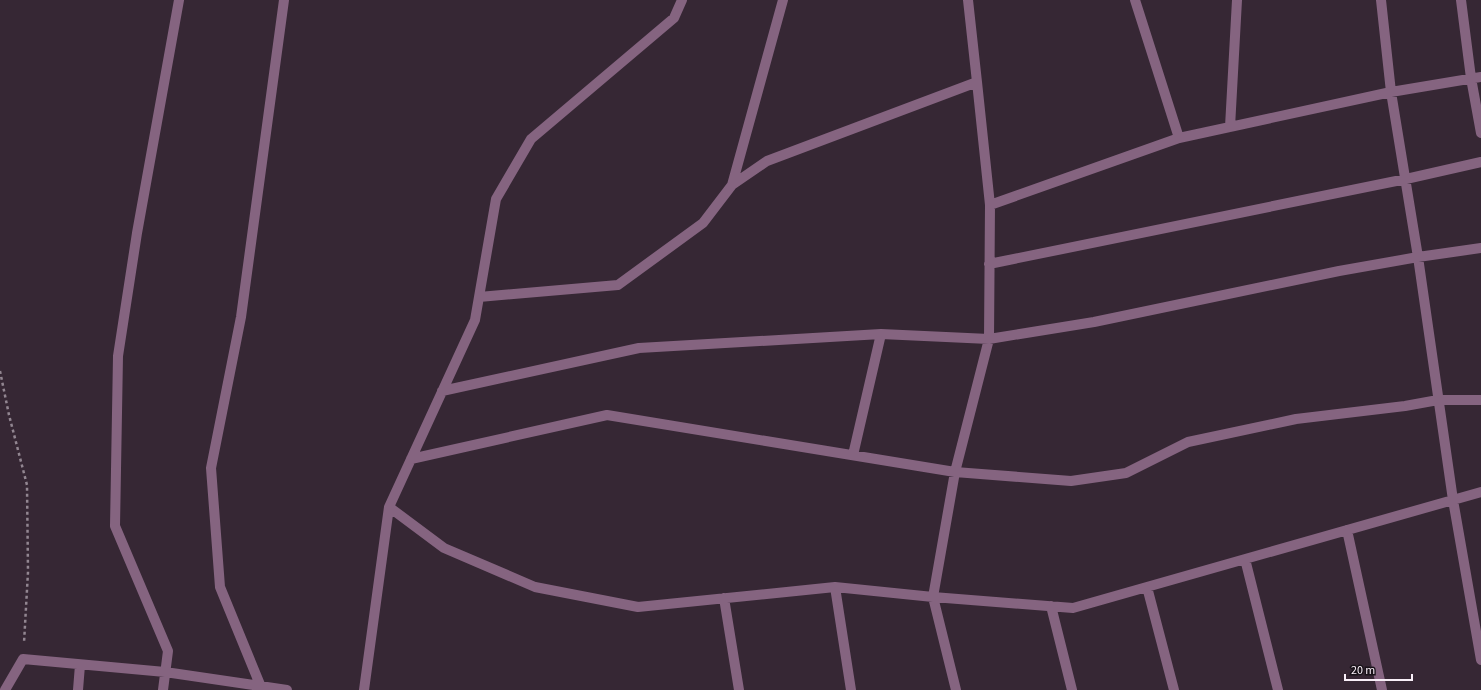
<svg xmlns="http://www.w3.org/2000/svg" width="1481" height="690" font-family="'Source Sans 3',sans-serif">
	<style>
		.lines { fill: none; stroke-linecap: round; stroke-linejoin: round }
		.path { stroke: #928691; stroke-width: 2.5; stroke-dasharray: 3 3; stroke-linecap: butt }
		.minor { stroke: #856480; stroke-width: 10 }
	</style>
	<rect width="100%" height="100%" fill="#362734"/>
	<g class="lines">
		<path class="path" d="M0 371 9 415 27 485 28 572 24 643"/>
		<path class="minor" d="M1135 0 1179 138
			M1381 0 1391 92 1418 257 1453 500 1481 660
			M1461 0 1471 78 1481 133
			M1230 127 1237 0
			M732 185 783 0
			M990 205 1179 138 1391 92 1481 77
			M989 264 1406 179 1481 162
			M479 297 618 285 703 223 732 185 767 161 977 82
			M442 391 639 348 881 334 989 339 1094 322 1339 271 1418 257 1481 248
			M853 455 881 334
			M411 459 607 415 955 472 1071 481 1126 473 1188 442 1296 419 1405 406 1438 400H1481
			M389 507 444 548 535 587 638 607 835 587 851 690
			M1347 530 1382 690
			M1245 559 1278 690
			M835 587 933 597 1073 608 1481 492
			M1147 587 1174 690
			M724 598 739 690
			M1051 606 1072 690
			M5 690 23 659 165 672 287 690
			M78 690 80 665
			M163 690 168 651 115 526 118 356 137 233 179 0
			M261 690V687L220 587 211 468 241 317 284 0
			M364 690 389 507 475 320 496 199 531 139 674 18 682 0
			M956 690 933 597 955 472 989 339 990 205 977 82 968 0"/>
	</g>
	<path d="M1345 674v6h67v-6" fill="none" stroke="#f9eff8" stroke-width="2"/>
	<text x="1351" y="674" font-size="12" fill="#f9eff8" stroke="#191319" stroke-width="3" paint-order="stroke">20 m</text>
</svg>
